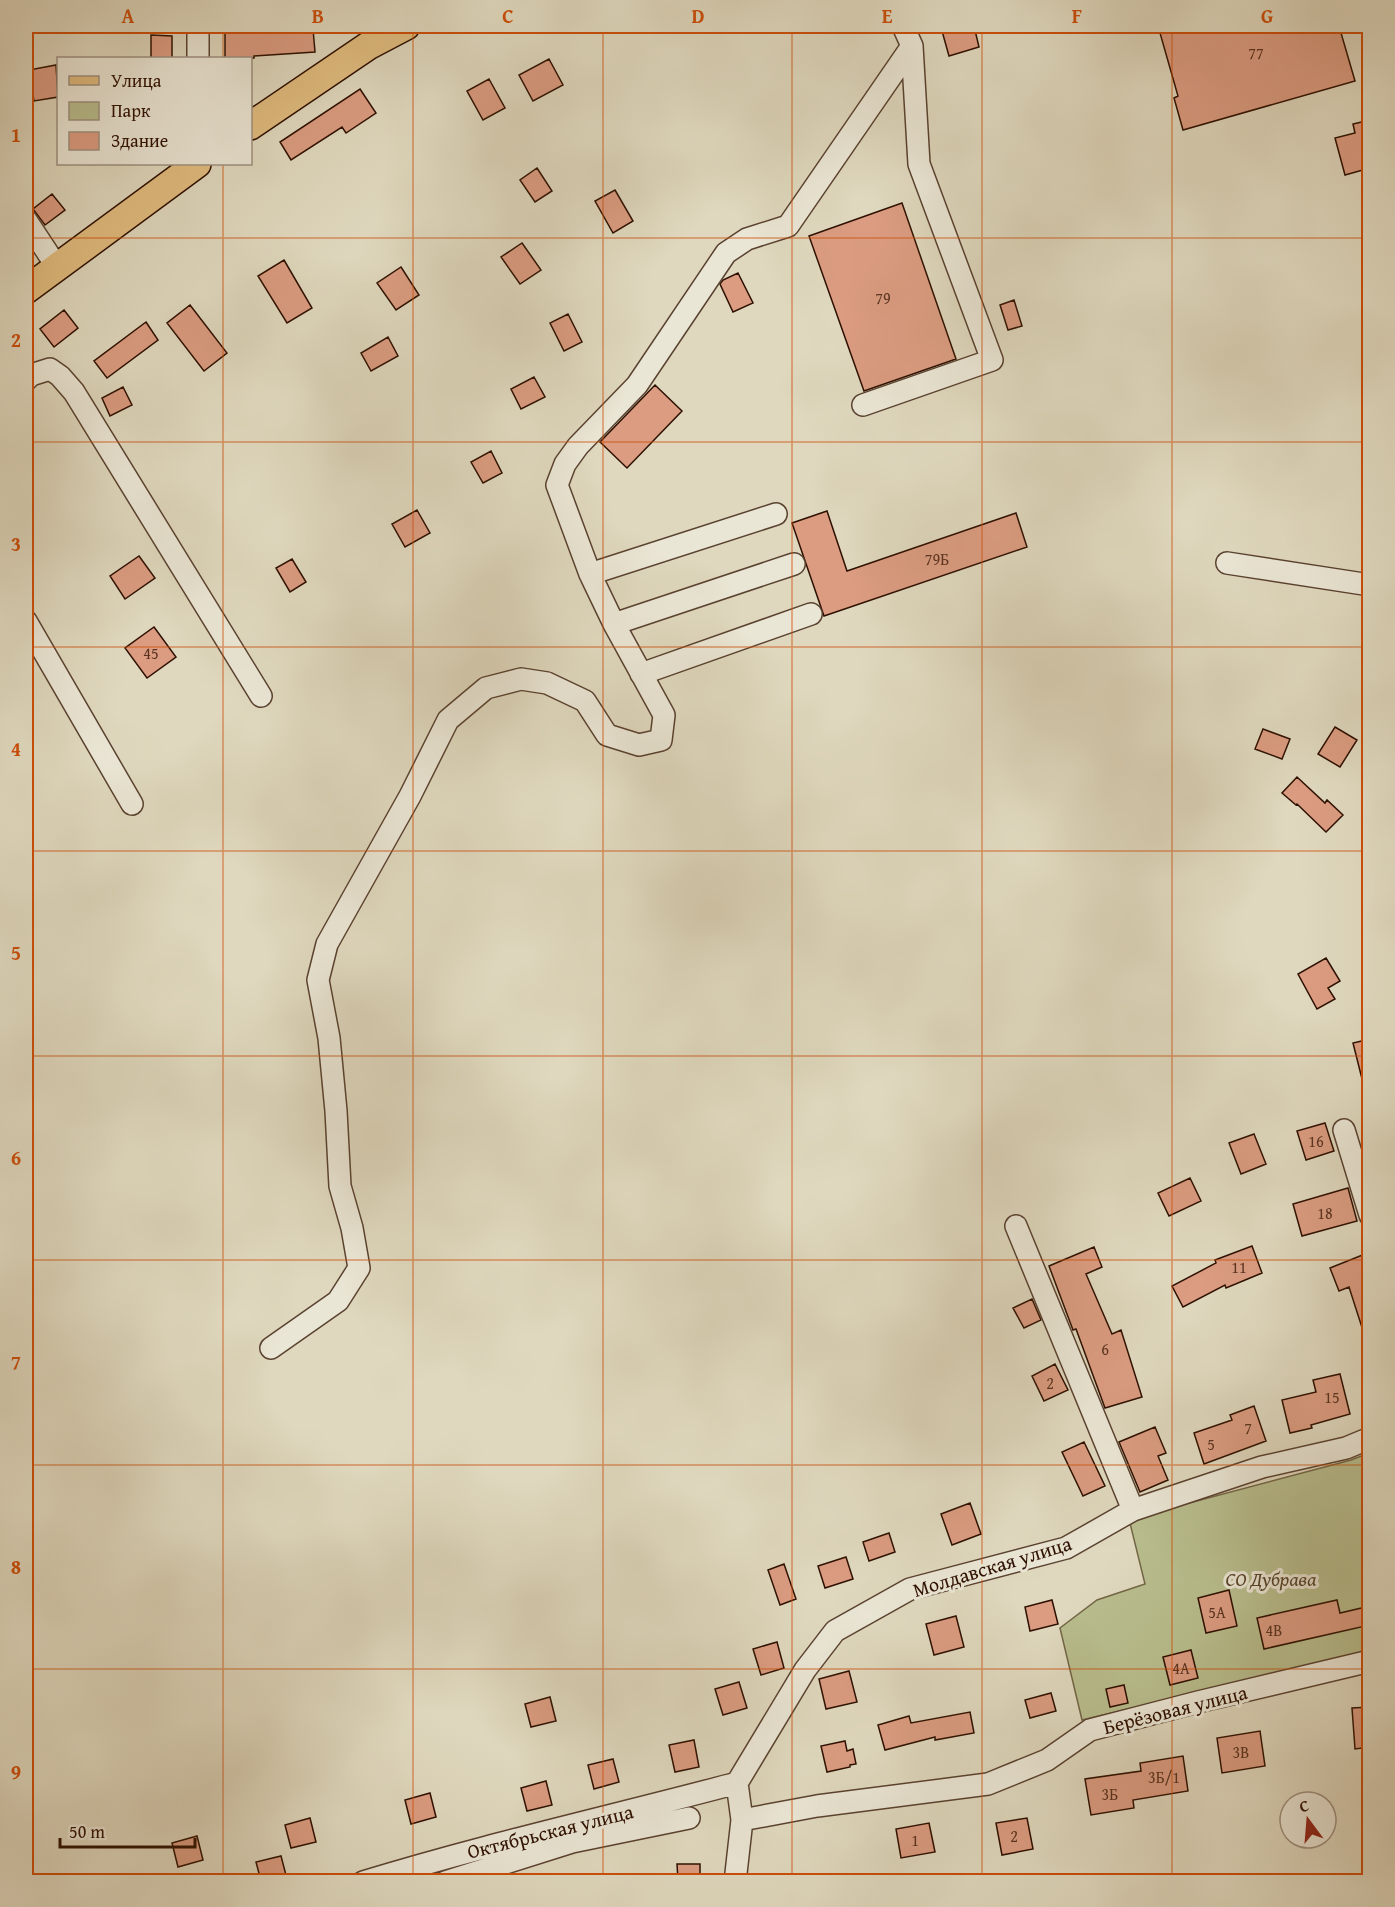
<svg xmlns="http://www.w3.org/2000/svg" width="1395" height="1907" font-family="'Gentium Book Plus',serif">
	<style>
		.green { fill: #b8bd8d; stroke: #736646; stroke-width: 1.5 }
		.building { fill: #db9c81; stroke: #2e1000; stroke-width: 1.5 }
		.lines { fill: none; stroke-linecap: round; stroke-linejoin: round }
		.minor-casing { stroke: #5a4230; stroke-width: 24 }
		.major-casing { stroke: #2e1000; stroke-width: 30 }
		.minor { stroke: #eae6d5; stroke-width: 21 }
		.major { stroke: #e0bc7f; stroke-width: 27 }
		.grid { fill: none; stroke: #cc4e0a; stroke-width: 1.5; stroke-opacity: 0.55 }
		.labels { text-anchor: middle; dominant-baseline: central; stroke-width: 6; stroke-linejoin: round; paint-order: stroke }
		.number-label { font-size: 16px; fill: #593320 }
		.street-label { font-size: 20px; fill: #2e1000; stroke: #eae6d5 }
		.park-label { font-size: 20px; font-style: italic; fill: #57442a; stroke: #eae6d5 }
		.neatline { fill: none; stroke: #cc4e0a; stroke-width: 2 }
		.grid-label { font-size: 20px; text-anchor: middle; font-weight: bold; fill: #cc4e0a }
	</style>
	<rect width="100%" height="100%" fill="#dfd8be"/>
	<filter id="stains"><feTurbulence type="fractalNoise" baseFrequency=".00333" numOctaves="4"/><feColorMatrix values="0 0 0 0 .2 0 0 0 0 .09 0 0 0 0 .02 0 0 0 .5 -.17"/></filter>
	<radialGradient id="worn" r=".72"><stop offset=".6" stop-color="#630" stop-opacity="0"/><stop offset="1" stop-color="#630" stop-opacity=".3"/></radialGradient>
	<path class="green" d="M1369 1453V1651L1082 1720 1060 1628 1097 1600 1145 1584 1129 1519 1351 1460Z"/>
	<path class="building" d="M961 26H974L979 47 949 56 942 31Z
		M1158 26H1339L1355 81 1183 130 1174 98 1178 96Z
		M313 29 315 52 254 56V58H225V33H254Z
		M151 35 172 36V58H151Z
		M549 59 563 85 533 101 519 75Z
		M56 65 58 97 34 101 29 70Z
		M489 79 505 108 483 120 467 91Z
		M360 89 376 113 346 133 342 127 291 160 280 142Z
		M1370 120V168L1345 175 1335 138 1355 133 1353 124Z
		M537 168 552 191 535 202 520 180Z
		M615 190 633 221 613 233 595 201Z
		M52 194 65 210 45 225 33 209Z
		M902 203 956 359 864 391 809 236Z
		M522 243 541 270 520 284 501 257Z
		M284 260 312 308 287 323 258 276Z
		M401 267 419 295 396 310 377 283Z
		M738 273 753 303 733 312 720 284 723 280Z
		M1014 300 1022 326 1008 330 1000 305Z
		M190 305 227 353 204 371 167 323Z
		M64 310 78 328 54 347 40 329Z
		M568 314 582 342 564 351 550 323Z
		M146 322 158 340 107 378 94 361Z
		M388 337 398 356 371 371 361 353Z
		M534 377 545 397 521 409 511 389Z
		M655 385 682 411 627 468 600 442Z
		M123 387 132 405 110 416 102 398Z
		M491 451 502 473 483 483 471 462Z
		M417 510 430 533 405 547 392 524Z
		M827 511 847 571 1016 513 1027 547 824 616 792 523Z
		M139 556 155 578 125 599 110 576Z
		M292 559 306 582 290 592 276 568Z
		M154 627 176 657 147 678 125 648Z
		M1335 727 1357 740 1340 767 1318 754Z
		M1263 729 1290 739 1282 759 1255 749Z
		M1297 777 1325 803 1327 800 1343 815 1326 832 1297 804 1296 805 1282 793Z
		M1326 958 1340 981 1328 988 1335 999 1317 1009 1298 974Z
		M1370 1039V1086L1364 1087 1353 1043Z
		M1325 1123 1334 1151 1306 1160 1297 1131Z
		M1254 1134 1266 1164 1241 1174 1229 1143Z
		M1190 1178 1201 1201 1169 1216 1158 1193Z
		M1348 1188 1357 1221 1302 1236 1293 1204Z
		M1252 1246 1262 1273 1226 1288 1225 1285 1183 1307 1172 1286 1216 1263 1215 1260Z
		M1094 1247 1102 1267 1086 1274 1112 1334 1121 1330 1142 1397 1105 1408 1076 1329 1073 1330 1049 1266Z
		M1365 1254 1370 1265V1340H1366L1349 1287 1339 1291 1330 1268Z
		M1032 1299 1041 1320 1024 1328 1013 1308Z
		M1055 1364 1068 1390 1044 1401 1032 1376Z
		M1340 1374 1350 1414 1311 1425 1312 1428 1290 1433 1282 1400 1316 1392 1313 1380Z
		M1254 1406 1266 1441 1204 1464 1194 1433 1232 1420 1230 1415Z
		M1155 1427 1166 1453 1158 1456 1168 1480 1140 1492 1119 1442Z
		M1084 1442 1105 1486 1083 1496 1062 1452Z
		M970 1503 981 1534 952 1545 941 1514Z
		M889 1533 895 1552 869 1561 863 1542Z
		M846 1557 853 1579 825 1588 818 1566Z
		M784 1564 796 1599 780 1605 768 1570Z
		M1229 1590 1237 1626 1206 1633 1198 1598Z
		M1052 1600 1058 1624 1030 1631 1025 1607Z
		M1337 1600 1340 1613 1370 1606V1625L1264 1649 1257 1618Z
		M956 1616 964 1647 934 1655 926 1624Z
		M777 1642 784 1668 761 1675 753 1649Z
		M1191 1650 1198 1678 1170 1685 1163 1657Z
		M849 1671 857 1702 826 1709 819 1679Z
		M739 1682 747 1708 723 1715 715 1689Z
		M1124 1685 1128 1703 1110 1707 1106 1689Z
		M1051 1693 1056 1711 1030 1718 1025 1700Z
		M550 1697 556 1721 531 1727 525 1704Z
		M1370 1707V1747L1355 1749 1352 1708Z
		M970 1712 974 1733 935 1740V1737L885 1750 878 1725 909 1716 911 1723Z
		M1260 1731 1265 1766 1222 1773 1217 1738Z
		M694 1740 699 1767 675 1772 669 1745Z
		M845 1741 847 1751 853 1749 856 1764 850 1765V1767L827 1772 821 1746Z
		M1183 1756 1188 1791 1133 1800 1134 1808 1091 1815 1085 1779 1141 1771 1140 1763Z
		M613 1759 619 1782 594 1789 588 1765Z
		M546 1781 552 1805 527 1811 521 1788Z
		M430 1793 436 1817 411 1824 405 1800Z
		M310 1818 316 1842 291 1848 285 1825Z
		M1027 1818 1033 1849 1002 1855 996 1823Z
		M929 1823 935 1852 901 1858 896 1829Z
		M197 1836 203 1860 178 1867 172 1843Z
		M281 1856 287 1879 278 1881H261L256 1862Z
		M677 1864H700V1881H678Z"/>
	<g class="lines">
		<g class="minor-casing">
			<path id="minor" d="M198 26V58
				M26 220 57 267
				M26 380 31 375 50 369 60 376 74 392 261 696
				M863 405 992 360 919 164 912 46 903 26
				M1227 563 1370 585
				M590 574 776 514
				M26 621 132 804
				M614 624 794 564
				M641 674 811 614
				M1344 1130 1370 1215
				M1016 1226 1133 1510
				M271 1348 338 1301 359 1268 352 1228 340 1186 336 1111 329 1038 318 980 327 944 410 796 448 720 486 688 521 679 547 683 585 701 607 735 639 745 661 740 664 715 614 624 590 574 557 485 565 464 578 446 637 385 726 253 747 239 788 226 912 46
				M742 1820 817 1806 988 1784 1047 1760 1090 1730 1198 1702 1370 1661
				M363 1882C487 1844 613 1816 737 1783
				M445 1882 572 1842 689 1818
				M735 1882 742 1820 737 1783 805 1670 835 1631 910 1589 1066 1548 1133 1510 1262 1467 1346 1448 1370 1438"/>
		</g>
		<g class="major-casing">
			<path id="major" d="M250 126 368 46 406 26
				M26 290 197 164"/>
		</g>
		<use href="#minor" class="minor"/>
		<use href="#major" class="major"/>
	</g>
	<path class="grid" d="M223 26V58M413 26V1882M603 26V1882M792 26V1882M982 26V1882M1172 26V1882M223 164V1882M26 238H1370M26 442H1370M26 647H1370M26 851H1370M26 1056H1370M26 1260H1370M26 1465H1370M26 1669H1370"/>
	<g class="labels">
		<g class="number-label">
			<text x="1256" y="53">77</text>
			<text x="883" y="298">79</text>
			<text x="937" y="559">79Б</text>
			<text x="151" y="653">45</text>
			<text x="1316" y="1141">16</text>
			<text x="1325" y="1213">18</text>
			<text x="1239" y="1267">11</text>
			<text x="1105" y="1349">6</text>
			<text x="1050" y="1383">2</text>
			<text x="1332" y="1397">15</text>
			<text x="1248" y="1428">7</text>
			<text x="1211" y="1444">5</text>
			<text x="1217" y="1612">5А</text>
			<text x="1274" y="1630">4В</text>
			<text x="1181" y="1668">4А</text>
			<text x="1241" y="1752">3В</text>
			<text x="1164" y="1777">3Б/1</text>
			<text x="1110" y="1794">3Б</text>
			<text x="1014" y="1836">2</text>
			<text x="915" y="1840">1</text>
		</g>
		<g class="street-label">
			<text transform="translate(992 1566) rotate(-17)">Молдавская улица</text>
			<text transform="translate(1175 1709) rotate(-14)">Берёзовая улица</text>
			<text transform="translate(550 1831) rotate(-14)">Октябрьская улица</text>
		</g>
		<g class="park-label">
			<text x="1271" y="1578">СО Дубрава</text>
		</g>
	</g>
	<rect width="1395" height="1907" fill="none" stroke="#dfd8be" stroke-width="66"/>
	<rect x="57" y="57" width="195" height="108" fill="#eae6d5" stroke="#9f9080" stroke-width="1.5"/>
	<rect x="69" y="76" width="30" height="9" fill="#e0bc7f" stroke="#9f9080" stroke-width="1.5"/>
	<text x="111" y="87" font-size="18" fill="#2e1000">Улица</text>
	<rect x="69" y="102" width="30" height="18" fill="#b8bd8d" stroke="#9f9080" stroke-width="1.5"/>
	<text x="111" y="117" font-size="18" fill="#2e1000">Парк</text>
	<rect x="69" y="132" width="30" height="18" fill="#db9c81" stroke="#9f9080" stroke-width="1.5"/>
	<text x="111" y="147" font-size="18" fill="#2e1000">Здание</text>
	<g transform="translate(1308 1820) rotate(344)"><circle r="28" fill="#eae6d5" stroke="#9f9080" stroke-width="1.5"/>
	<path d="M0-4.5L10 22L0 15L-10 22Z" fill="#8f2418"/>
	<text y="-9" font-size="16" font-weight="bold" text-anchor="middle" fill="#2e1000">С</text>
	</g>
	<path d="M60 1838v9h135v-9" fill="none" stroke="#2e1000" stroke-width="3"/>
	<text x="69" y="1838" font-size="18" fill="#2e1000" stroke="#eae6d5" stroke-width="4.5" paint-order="stroke">50 m</text>
	<rect x="33" y="33" width="1329" height="1841" class="neatline"/>
	<g class="grid-label">
		<text x="128" y="23">A</text>
		<text x="318" y="23">B</text>
		<text x="508" y="23">C</text>
		<text x="698" y="23">D</text>
		<text x="887" y="23">E</text>
		<text x="1077" y="23">F</text>
		<text x="1267" y="23">G</text>
		<text x="16" y="142">1</text>
		<text x="16" y="347">2</text>
		<text x="16" y="551">3</text>
		<text x="16" y="756">4</text>
		<text x="16" y="960">5</text>
		<text x="16" y="1165">6</text>
		<text x="16" y="1369">7</text>
		<text x="16" y="1574">8</text>
		<text x="16" y="1779">9</text>
	</g>
	<rect width="100%" height="100%" filter="url(#stains)"/>
	<rect width="100%" height="100%" fill="url(#worn)"/>
</svg>
